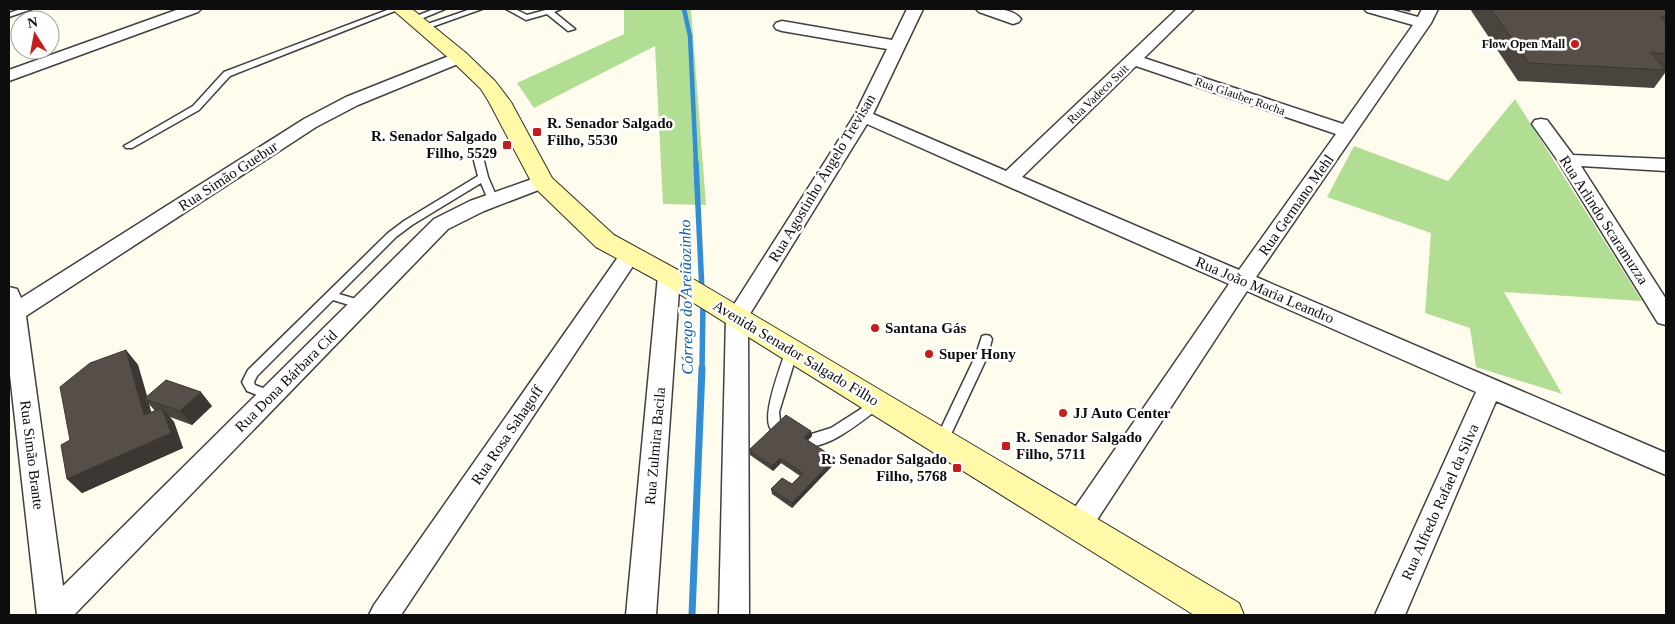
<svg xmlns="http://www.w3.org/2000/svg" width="1675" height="624" font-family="Georgia,serif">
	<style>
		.forest { fill: #b1de93 }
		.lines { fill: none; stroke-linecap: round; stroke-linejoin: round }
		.stream-far2 { stroke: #318dd5; stroke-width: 4.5 }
		.stream-far1 { stroke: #318dd5; stroke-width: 5.5 }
		.stream { stroke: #318dd5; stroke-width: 7 }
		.lane-casing { stroke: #404040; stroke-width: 3 }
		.street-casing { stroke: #404040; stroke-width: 3 }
		.secondary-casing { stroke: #2f2f2f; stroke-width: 2 }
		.lane { fill: #fff; fill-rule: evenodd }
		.street { fill: #fff; fill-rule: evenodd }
		.secondary { fill: #fff9a8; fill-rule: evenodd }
		.wall { fill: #4a443f; fill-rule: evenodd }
		.shaded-wall { fill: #3c3733 }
		.building { fill: #564f49; stroke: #3c3733 }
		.poi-dot { fill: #c51d1e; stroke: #fff; stroke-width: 2 }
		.labels { text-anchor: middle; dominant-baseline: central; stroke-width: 5; stroke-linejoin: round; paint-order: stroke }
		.far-poi-label { font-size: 12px; font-weight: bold; fill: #0d0d0d; stroke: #fff; text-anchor: end }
		.far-street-label { font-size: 12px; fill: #0d0d0d; stroke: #fff }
		.poi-label { font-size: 15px; font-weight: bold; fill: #0d0d0d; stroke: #fff; text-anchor: start }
		.street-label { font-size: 15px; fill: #0d0d0d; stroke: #fff }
		.water-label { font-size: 16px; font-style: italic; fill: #0f5ea6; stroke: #fff }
	</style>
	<rect width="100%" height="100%" fill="#fffced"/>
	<path class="forest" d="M624 9H691L706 205 663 204 655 46 534 108 517 83 624 34Z
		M1515 99 1642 301 1504 292 1562 394 1476 367 1470 328 1425 313 1431 233 1327 197 1354 146 1448 181Z"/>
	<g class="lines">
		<path class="stream-far2" d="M684 9 690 36 696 164"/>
		<path class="stream-far1" d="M696 163 702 291
			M702 369 703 302"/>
		<path class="stream" d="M692 615 702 368"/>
		<g class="lane-casing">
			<path id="lane" d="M21 9H32L9 17V13Z
				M390 9H400L230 76 199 110 132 148H126L124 146 193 106 224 72Z
				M434 9H445L416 21 409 19Z
				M471 9H482L426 29 419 27Z
				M506 9H515L527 15 549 9H561L554 12 575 29 568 31 547 14 526 20Z
				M478 154 483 157 488 177 498 200 497 202H489L481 183 412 225 396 237 339 294 366 302 368 305 366 308 362 309 333 300 257 376 254 382 255 385 276 393 278 396 276 399 272 401 247 391 242 382 248 370 388 233 404 221 478 176 473 157Z
				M986 335 990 336 992 339 988 355 946 445 941 446 936 445 935 441 976 355 982 336Z
				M792 346 796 347 798 350 779 412 780 421 784 427 782 431C750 441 783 361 786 350L788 347Z
				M878 398 882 400 884 403 882 406C864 419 826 453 802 445L801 441 802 437 831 428Z"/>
		</g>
		<g class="street-casing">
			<path id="street" d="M179 9H201L198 12 9 81V70Z
				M907 9H923L873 114 1006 171 1177 9H1194L1144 58 1343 124 1413 25 1367 12 1364 9H1389L1418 17 1422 9H1438L1431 23 1256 277 1666 453V475L1496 401 1405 615H1375L1476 392 1247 291 1089 532 1079 536 1069 532 1065 524 1069 516 1229 284 867 124 748 317 749 615H719L726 317 854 116 887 49 782 31 776 29 774 26 776 23 782 21 892 40ZM1136 66 1336 134 1239 270 1022 177Z
				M976 9C989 8 1012 7 1021 19L1019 22 1013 24 979 12Z
				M459 52 465 53 467 57 465 61 358 105 316 127 26 316 63 586 434 219 470 201 535 178 542 176 549 178 552 182 549 186 484 211 448 229 74 615H37L9 366V287L17 289 21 298 304 119 346 97Z
				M1541 119 1547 120 1573 155 1666 159V171L1581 166 1666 299V325L1658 323 1558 161 1532 124 1535 120Z
				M630 248 637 250 641 255 637 260 401 615H369L374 605 623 250Z
				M669 268 677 271 680 276 656 615H626L658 276 661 271Z"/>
		</g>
		<g class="secondary-casing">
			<path id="secondary" d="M392 9H412L466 53 495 81 511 102 552 178 614 235 678 270 1239 603 1244 615H1194L660 282 596 247 534 187 489 102 481 89 452 61Z"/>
		</g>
		<use href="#lane" class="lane"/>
		<use href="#street" class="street"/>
		<use href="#secondary" class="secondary"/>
	</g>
	<path class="wall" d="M1397 9H1411L1410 12Z
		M1470 9H1666V73H1665L1654 88 1518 81Z
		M126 350 138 365 147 396 212 406 192 425 170 417 174 422 183 448 82 493 67 479 70 440ZM149 404 155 411 151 412Z
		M811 431 812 436 808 440 835 463 792 508 772 494 771 489 792 484 800 476 781 463 773 471 750 455 749 450Z"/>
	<path class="shaded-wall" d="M126 350 138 365 148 400 144 399 149 404 156 430 144 415Z
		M201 392 212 406 192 425 180 411Z
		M162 408 174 422 183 448 82 493 67 479Z
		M811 431 812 436 805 443 804 438Z
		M780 458 781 463 773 471 772 466Z
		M835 458V463L792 508V503Z"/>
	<path class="building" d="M1491 9H1666V17L1660 16 1666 23V54L1650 52 1666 70 1529 63Z
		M126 350 144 415 162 408 171 433 67 479 61 445 70 440 60 387 90 363Z
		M166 380 201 392 180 411 144 399Z
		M786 415 811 431 804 438 835 458 792 503 771 489 782 478 792 484 803 473 780 458 772 466 749 450Z"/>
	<g class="poi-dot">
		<circle cx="1575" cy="44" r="5"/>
		<rect x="532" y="127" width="10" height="10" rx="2.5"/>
		<rect x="502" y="140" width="10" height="10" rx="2.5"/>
		<circle cx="875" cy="328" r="5"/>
		<circle cx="929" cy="354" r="5"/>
		<circle cx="1063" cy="413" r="5"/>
		<rect x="1001" y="441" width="10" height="10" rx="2.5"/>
		<rect x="952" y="463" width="10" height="10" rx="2.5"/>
	</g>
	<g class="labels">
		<g class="far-poi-label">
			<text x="1565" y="44">Flow Open Mall</text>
		</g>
		<g class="far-street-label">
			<text transform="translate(1098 94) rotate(-44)">Rua Vadeco Suit</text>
			<text transform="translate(1240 96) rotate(19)">Rua Glauber Rocha</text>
		</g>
		<g class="poi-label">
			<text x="547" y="123">R. Senador Salgado<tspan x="547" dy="17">Filho, 5530</tspan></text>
			<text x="497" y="136" text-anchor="end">R. Senador Salgado<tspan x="497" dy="17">Filho, 5529</tspan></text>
			<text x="885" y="328">Santana Gás</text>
			<text x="939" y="354">Super Hony</text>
			<text x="1073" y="413">JJ Auto Center</text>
			<text x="1016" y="437">R. Senador Salgado<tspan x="1016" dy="17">Filho, 5711</tspan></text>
			<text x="947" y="459" text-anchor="end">R. Senador Salgado<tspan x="947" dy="17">Filho, 5768</tspan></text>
		</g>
		<g class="street-label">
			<text transform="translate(228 176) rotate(-33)">Rua Simão Guebur</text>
			<text transform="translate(822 178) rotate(-59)">Rua Agostinho Ângelo Trevisan</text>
			<text transform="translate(1296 205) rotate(-55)">Rua Germano Mehl</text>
			<text transform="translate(1604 220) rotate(57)">Rua Arlindo Scaramuzza</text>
			<text transform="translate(1265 290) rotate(23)">Rua João Maria Leandro</text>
			<text transform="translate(796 353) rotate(31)">Avenida Senador Salgado Filho</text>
			<text transform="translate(286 381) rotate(-45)">Rua Dona Bárbara Cid</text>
			<text transform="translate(507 435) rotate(-56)">Rua Rosa Sahagoff</text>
			<text transform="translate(655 446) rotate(-85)">Rua Zulmira Bacila</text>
			<text transform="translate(32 455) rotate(83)">Rua Simão Brante</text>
			<text transform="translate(1440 502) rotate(-66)">Rua Alfredo Rafael da Silva</text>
		</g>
		<g class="water-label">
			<text transform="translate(686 297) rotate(-91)">Córrego do Areiãozinho</text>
		</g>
	</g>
	<rect width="1675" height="624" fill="none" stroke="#0d0d0d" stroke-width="20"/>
	<g transform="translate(35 35) rotate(349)"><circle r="24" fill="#ffffff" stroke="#9e9e9e"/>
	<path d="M0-4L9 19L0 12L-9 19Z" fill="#c51d1e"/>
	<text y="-8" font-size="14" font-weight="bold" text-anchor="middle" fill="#0d0d0d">N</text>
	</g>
</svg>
